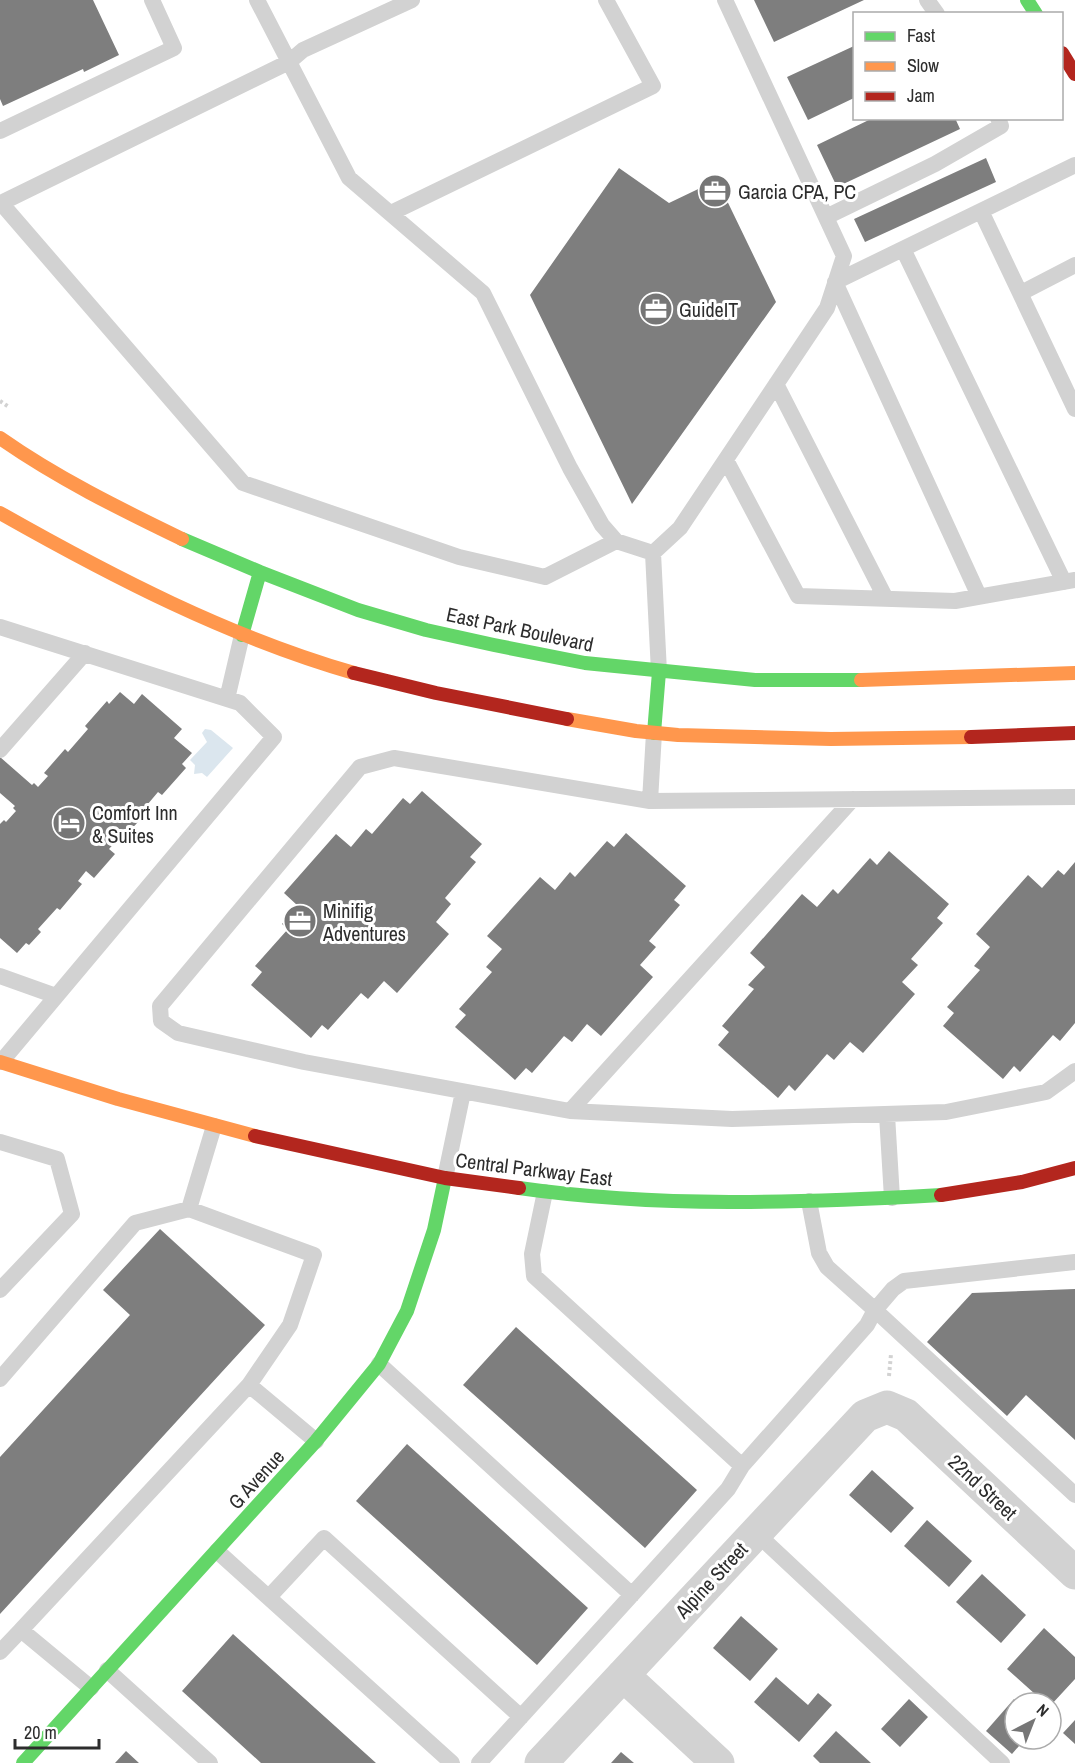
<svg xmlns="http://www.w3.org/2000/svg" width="1075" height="1763" font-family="'Archivo Narrow',sans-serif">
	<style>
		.water { fill: #dbe6ee }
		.building { fill: #7e7e7e }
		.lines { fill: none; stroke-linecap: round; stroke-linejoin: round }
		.path { stroke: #d2d2d2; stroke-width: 4; stroke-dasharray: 3 3; stroke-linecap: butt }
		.lane { stroke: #d2d2d2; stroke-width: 16 }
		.street { stroke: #d2d2d2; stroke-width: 33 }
		.fast { stroke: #63d668; stroke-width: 14 }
		.slow { stroke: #ff974d; stroke-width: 14 }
		.jam { stroke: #b3261e; stroke-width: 14 }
		.labels { text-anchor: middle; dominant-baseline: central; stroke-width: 6; stroke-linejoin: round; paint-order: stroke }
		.poi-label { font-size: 20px; fill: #2d2d2d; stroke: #fff; text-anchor: start }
		.street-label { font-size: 20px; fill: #2d2d2d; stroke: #fff }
	</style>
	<rect width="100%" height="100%" fill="#fff"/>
	<path class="water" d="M205 729 211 730 233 748 207 777 202 773 194 774 195 765 190 760 207 742 202 733Z"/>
	<path class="building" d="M0 0H93L119 55 84 72 83 69 3 106 0 99Z
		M754 0H864L774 42Z
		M854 46V98L808 120 787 77Z
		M873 118H955L960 129 837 187 817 145Z
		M986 158 996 182 865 242 854 219Z
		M619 168 669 203 717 180 776 302 632 504 530 295Z
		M120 692 134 704 142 694 182 729 174 738 192 753 182 764 186 768 162 795 158 792 142 811 145 814 121 841 118 839 109 849 115 854 94 878 86 871 78 881 82 884 60 910 57 908 38 929 41 932 29 945 26 943 17 953 0 938V824L4 820 6 822 16 811 13 808 15 806 0 793V757L32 785 34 783 38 787 48 776 44 773 65 749 68 752 88 729 85 726 107 701 109 704Z
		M422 791 482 844 470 857 476 862 445 898 451 904 436 922 449 934 397 993 384 981 368 999 361 993 328 1030 322 1025 311 1038 251 985 262 972 255 966 288 929 282 924 298 906 284 893 336 834 351 847 366 829 372 834 403 798 410 804Z
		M626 833 686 886 674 900 680 905 649 941 656 947 640 965 653 977 601 1036 587 1024 572 1042 564 1036 532 1073 526 1068 515 1080 455 1027 466 1015 459 1009 492 972 486 967 502 949 487 936 540 877 555 890 570 872 575 877 607 841 614 847Z
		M889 851 949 904 937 918 943 923 911 959 918 965 902 982 915 994 863 1053 850 1042 834 1060 827 1054 795 1091 789 1085 778 1098 718 1045 729 1032 722 1026 754 989 748 985 765 967 750 953 802 894 817 907 833 889 838 894 870 858 877 865Z
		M1075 862V1023L1060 1041 1053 1035 1020 1072 1014 1066 1003 1079 943 1026 954 1013 947 1007 980 970 974 966 990 947 976 934 1028 875 1042 888 1058 870 1064 875Z
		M160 1229 265 1325 0 1614V1457L130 1315 103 1290Z
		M1075 1289V1440L1026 1395 1007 1416 927 1342 972 1293Z
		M516 1327 697 1490 645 1548 463 1385Z
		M407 1444 588 1608 537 1665 356 1501Z
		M872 1470 914 1508 891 1533 849 1495Z
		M927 1520 972 1561 949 1587 904 1546Z
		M982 1574 1026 1615 1001 1643 956 1602Z
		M741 1616 778 1649 750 1681 713 1648Z
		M1044 1628 1075 1657V1679L1051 1705V1703H1045L1007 1669Z
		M233 1634 376 1763H261L182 1691Z
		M776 1677 808 1705 818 1693 832 1705 799 1742 754 1702Z
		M909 1699 928 1717 900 1747 881 1729Z
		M1014 1699 1018 1703H1015V1739H1025L1012 1754 986 1731Z
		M1075 1720V1744L1063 1733Z
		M836 1731 871 1763H820L813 1756Z
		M126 1751 139 1763H115Z
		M621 1752 634 1763H611Z"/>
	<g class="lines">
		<path class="path" d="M0 401 9 407
			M889 1376 891 1354"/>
		<path class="lane" d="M257 0 349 178 483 293 570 468 602 525 616 541 653 553
			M412 0 303 50 289 62 1 203 243 483 459 557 545 577 616 541
			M927 0 937 14
			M0 131 174 48 152 0
			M981 211 1075 409
			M391 213 653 86 606 0
			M826 217 935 164 1001 126 998 118
			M903 249 1064 582
			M1021 293 1075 265
			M776 384 886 599
			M726 460 798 596 955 601 1075 580
			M979 596 835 282 1075 165
			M0 627 240 703 274 737 1 1062
			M659 672 653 553 680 528 827 308 844 256 725 0
			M227 699 242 635
			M0 750 85 653
			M1075 797 650 801 394 758 360 767 160 1006 161 1021 178 1033 304 1062 570 1111 732 1119 946 1112 1046 1092 1075 1071
			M650 801 654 733
			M0 976 56 996
			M570 1111 853 799
			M887 1115 892 1198
			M0 1142 57 1159 72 1214 0 1290
			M445 1178 463 1092
			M545 1192 532 1254 534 1276 742 1466
			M1075 1262 904 1281 893 1289 875 1310 1075 1495
			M379 1364 632 1595
			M0 1379 135 1223 189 1209 214 1126
			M249 1385 316 1441
			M755 1532 1002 1763
			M217 1551 452 1763
			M269 1597 324 1538 521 1717
			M21 1630 249 1385 290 1325 314 1255 189 1209
			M0 1652 21 1630 91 1688
			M107 1670 210 1763
			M479 1763 728 1489 742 1466 867 1325 875 1310 827 1267 819 1253 809 1201"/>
		<path class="street" d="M623 1675 718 1763
			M541 1763 865 1416 887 1407 906 1415 1075 1573"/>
		<path class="fast" d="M1027 0 1036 14
			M182 539 260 572 358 610 426 630 494 645 585 663 755 680H861
			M242 635 260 572
			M654 733 659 672
			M519 1188C659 1208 800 1203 941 1195
			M23 1763 316 1441 379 1364 407 1311 434 1230 445 1178"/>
		<path class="slow" d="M0 438C57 478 120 509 182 539
			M0 513C113 577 229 637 354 673
			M861 680 1075 673
			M567 719 636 731 678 735 831 739 971 737
			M0 1062 118 1099 255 1136"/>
		<path class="jam" d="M1062 53 1075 74
			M354 673 436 693 567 719
			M971 737 1075 733
			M255 1136 445 1178 519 1188
			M941 1195 1022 1182 1075 1168"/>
	</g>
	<defs>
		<g id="office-disc" transform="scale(1.725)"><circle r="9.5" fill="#767676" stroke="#fff"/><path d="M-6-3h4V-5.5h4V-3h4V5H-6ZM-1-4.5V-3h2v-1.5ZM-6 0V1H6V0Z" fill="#fff"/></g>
		<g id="hotel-disc" transform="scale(1.725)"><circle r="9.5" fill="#767676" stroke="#fff"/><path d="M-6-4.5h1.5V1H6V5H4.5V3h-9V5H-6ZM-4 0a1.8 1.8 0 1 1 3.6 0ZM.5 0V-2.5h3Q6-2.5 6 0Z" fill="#fff"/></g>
	</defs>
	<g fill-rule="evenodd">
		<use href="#office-disc" x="715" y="191"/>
		<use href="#office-disc" x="656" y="309"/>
		<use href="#hotel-disc" x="69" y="823"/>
		<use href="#office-disc" x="300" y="921"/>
	</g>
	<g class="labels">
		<g class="poi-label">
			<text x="738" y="191">Garcia CPA, PC</text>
			<text x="679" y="309">GuideIT</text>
			<text x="92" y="812">Comfort Inn<tspan x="92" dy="23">&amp; Suites</tspan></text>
			<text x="323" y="910">Minifig<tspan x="323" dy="23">Adventures</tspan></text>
		</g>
		<g class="street-label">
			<text transform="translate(520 629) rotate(12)">East Park Boulevard</text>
			<text transform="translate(534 1169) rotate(7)">Central Parkway East</text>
			<text transform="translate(256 1479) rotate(-48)">G Avenue</text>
			<text transform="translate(983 1487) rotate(43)">22nd Street</text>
			<text transform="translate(711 1580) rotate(-47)">Alpine Street</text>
		</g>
	</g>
	<rect x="853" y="12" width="210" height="108" fill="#ffffff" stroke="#ababab" stroke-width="1.5"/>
	<rect x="865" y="32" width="30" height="9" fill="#63d668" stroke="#ababab" stroke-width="1.5"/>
	<text x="907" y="42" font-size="18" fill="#2d2d2d">Fast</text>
	<rect x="865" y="62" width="30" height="9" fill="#ff974d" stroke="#ababab" stroke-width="1.5"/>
	<text x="907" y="72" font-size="18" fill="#2d2d2d">Slow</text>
	<rect x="865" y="92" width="30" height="9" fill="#b3261e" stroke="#ababab" stroke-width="1.5"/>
	<text x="907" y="102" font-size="18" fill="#2d2d2d">Jam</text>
	<g transform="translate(1033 1721) rotate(42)"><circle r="28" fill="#ffffff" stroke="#ababab" stroke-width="1.5"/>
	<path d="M0-4.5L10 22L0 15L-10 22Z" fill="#767676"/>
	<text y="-9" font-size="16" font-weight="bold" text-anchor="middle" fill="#2d2d2d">N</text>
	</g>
	<path d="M15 1739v9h84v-9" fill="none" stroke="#2d2d2d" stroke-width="3"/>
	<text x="24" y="1739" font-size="18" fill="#2d2d2d" stroke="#ffffff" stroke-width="4.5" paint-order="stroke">20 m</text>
</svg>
